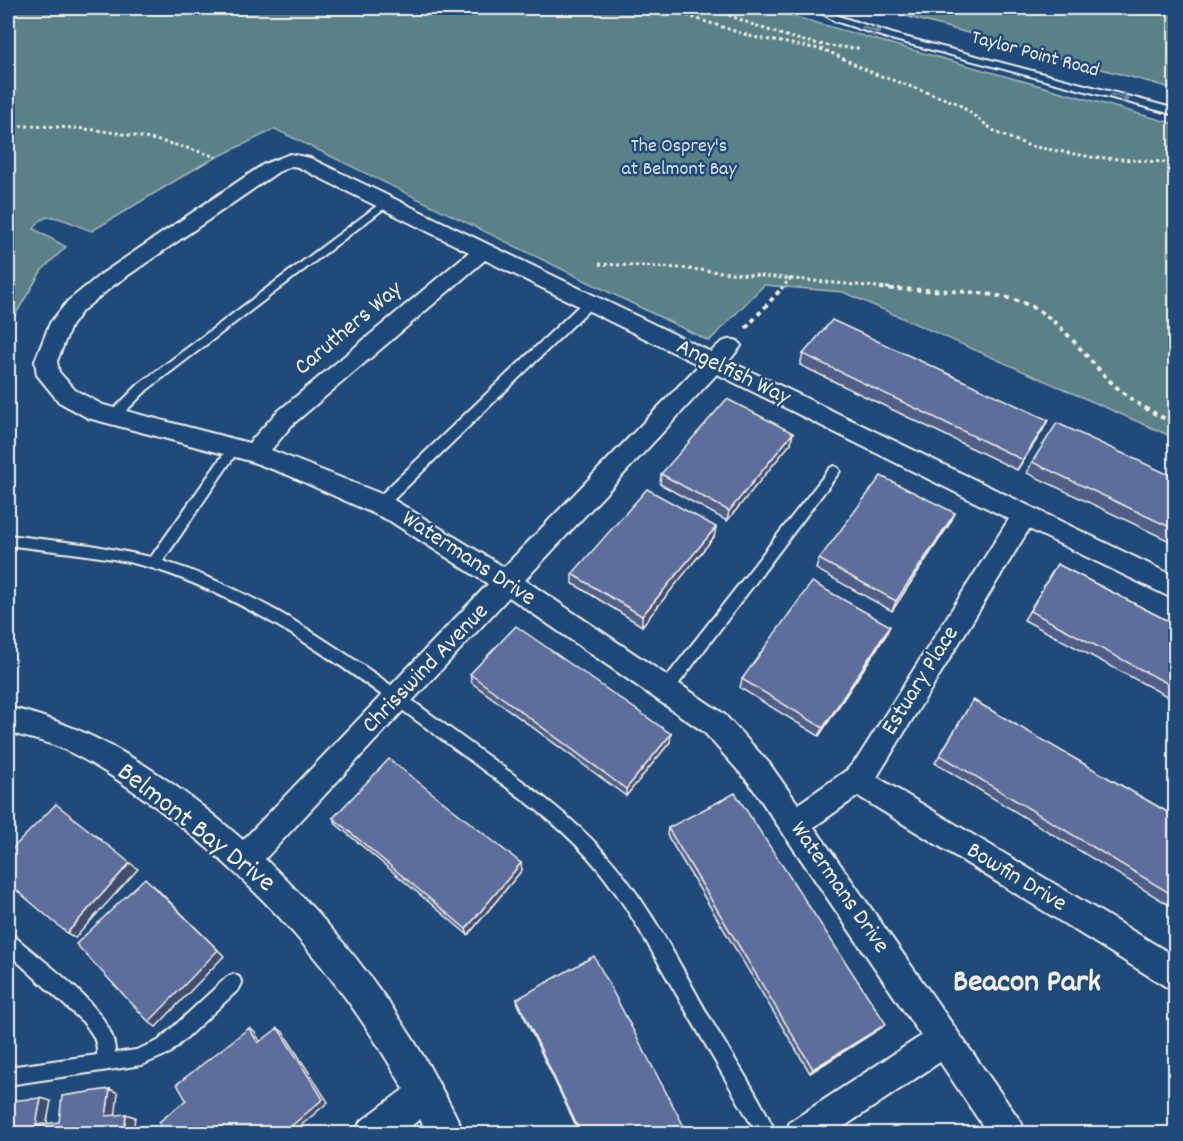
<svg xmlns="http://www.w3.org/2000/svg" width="1183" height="1141" font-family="Dekko,sans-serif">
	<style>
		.green { fill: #5a8187; stroke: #a7b9b8; stroke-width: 1.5 }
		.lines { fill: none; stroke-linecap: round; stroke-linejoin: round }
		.lane-casing { stroke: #f4f1e8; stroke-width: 4 }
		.street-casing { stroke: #f4f1e8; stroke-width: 4 }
		.path-far1 { stroke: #f4f1e8; stroke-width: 3; stroke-dasharray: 3 3; stroke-linecap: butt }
		.path { stroke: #f4f1e8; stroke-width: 4; stroke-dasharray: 4.5 4.5; stroke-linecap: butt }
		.lane { fill: #1f4a7a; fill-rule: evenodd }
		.street { fill: #1f4a7a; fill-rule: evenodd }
		.wall { fill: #505f87; stroke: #f4f1e8; stroke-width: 1.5 }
		.shaded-wall { fill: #414d6e; stroke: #f4f1e8; stroke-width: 1.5 }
		.building { fill: #5d6e9d; stroke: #f4f1e8; stroke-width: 1.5 }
		.oneway { stroke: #748da6 }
		.labels { text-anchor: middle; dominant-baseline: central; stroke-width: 5; stroke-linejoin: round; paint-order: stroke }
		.far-street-label { font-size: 20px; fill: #f4f1e8; stroke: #1f4a7a }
		.far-park-label { font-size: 20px; fill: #dde0d9; stroke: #1f4a7a }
		.street-label { font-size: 24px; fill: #f4f1e8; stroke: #1f4a7a }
		.near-street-label { font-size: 28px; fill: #f4f1e8; stroke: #1f4a7a }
		.near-neighbourhood-label { font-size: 32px; font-weight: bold; fill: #f4f1e8; stroke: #1f4a7a }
	</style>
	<rect width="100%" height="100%" fill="#1f4a7a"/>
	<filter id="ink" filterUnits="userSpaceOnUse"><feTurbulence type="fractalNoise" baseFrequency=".0167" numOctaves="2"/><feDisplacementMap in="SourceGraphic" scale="12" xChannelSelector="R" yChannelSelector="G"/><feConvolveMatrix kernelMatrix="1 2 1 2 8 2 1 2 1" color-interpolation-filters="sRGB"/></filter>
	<g filter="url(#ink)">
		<path class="green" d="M8 8H764L1175 124V438L843 292 764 285 709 341 275 129 203 164 92 231C74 227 46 203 34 229L66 247 42 270 8 327Z
			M876 8H1175V89Z"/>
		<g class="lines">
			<g class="lane-casing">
				<path id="lane" d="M813 8H823L841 17 893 34 1176 109V115L887 38 835 21Z
					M386 199 391 202 390 204 147 390 117 420H109L107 417 109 414 139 384Z
					M590 298 594 299V305L385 508H375L374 504 375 500 586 299Z
					M234 443 240 448 238 451 163 561C278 597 373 672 470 743 516 777 565 809 603 851 650 902 681 968 715 1027 735 1060 761 1098 776 1134H757C729 1086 702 1038 674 990 650 948 627 905 597 868 559 821 506 788 459 752 367 684 278 614 170 574 118 555 62 553 8 545V535L91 545 151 557 230 445Z
					M834 466 838 468 840 471 838 474 671 694 666 695 661 694 659 689 661 684 830 468Z
					M8 934 14 936C43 962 116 1010 115 1053L136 1050 158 1041 227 977 233 974 239 977 242 983 239 989 170 1053 142 1065 8 1085V1067L97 1055C98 1041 92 1033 83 1022L8 953Z"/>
			</g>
			<g class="street-casing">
				<path id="street" d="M290 154 310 158 711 352C720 343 725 337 738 341L741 346 729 361 1176 577V600L1029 529 877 777 1176 957V991L1165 986 858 796 814 827 1021 1122 1026 1134H988L940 1062 833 1134H785L790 1122 921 1036 749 783 704 732 509 597 265 859C330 921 383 987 428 1064 440 1087 454 1109 464 1134H428L420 1119 401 1134H355L360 1122 404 1089C341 977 257 881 153 805 123 783 90 760 56 746 40 740 24 737 8 732V707C99 728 173 779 243 840L488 584 390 521 288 475 250 461 88 418 59 402 37 375 35 361 50 323 68 301 100 275 264 164ZM292 166 298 167 469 252 276 413 249 443 103 405 75 390 59 372 57 361 71 326 82 311 114 285 278 172ZM485 260 699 365 504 567 389 497 271 450 292 425ZM717 374 1009 519 859 756 847 770 798 804 769 763 724 714 525 580Z"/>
			</g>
			<path class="path-far1" d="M664 8 753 37 825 50 875 74 957 103 997 133 1030 146 1091 157 1176 163
				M712 8C760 28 808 48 861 48
				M8 126C80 125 148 134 216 157
				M599 264 679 268 898 289
				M781 289 791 278"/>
			<path class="path" d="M880 288C925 292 985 287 1026 304 1062 320 1083 355 1110 381 1129 400 1152 413 1176 424
				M746 328 782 288"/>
			<use href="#lane" class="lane"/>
			<use href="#street" class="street"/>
		</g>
		<path class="wall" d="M803 354 1048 420 1043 430 1017 470 800 365Z
			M791 443 727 521 660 484 661 474Z
			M1032 462 1176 478V544L1027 473Z
			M955 513 950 523 892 611 816 569 819 559Z
			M714 537 642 626 572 583V574Z
			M1057 564 1176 625V701L1024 620Z
			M886 635 819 736 740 688 742 679Z
			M470 674 670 742 626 796 472 683Z
			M973 700 1176 817V901L1169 905 935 763Z
			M333 818 522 870 468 935 337 825Z
			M668 828 886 1024 881 1028 810 1073 667 835Z
			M517 999 688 1134H580L518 1004Z"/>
		<path class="shaded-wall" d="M1048 420 1043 430 1017 470 1023 460Z
			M793 433 791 443 727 521 729 511Z
			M955 513 950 523 892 611 896 601Z
			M716 527 714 537 642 626V616Z
			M890 626 886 635 819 736 823 728Z
			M671 734 670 742 626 796V789Z
			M130 863 138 869 75 938 67 933Z
			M521 863 522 870 468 935 466 929Z
			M153 885 224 956 156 1027 149 1022Z
			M886 1024 881 1028 810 1073 813 1069Z
			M249 1028 255 1032 263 1047 258 1043Z
			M278 1028 283 1032 328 1102 291 1134H282Z
			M110 1089 118 1093 115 1119 106 1116Z
			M41 1098 51 1101 46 1127 36 1125Z
			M126 1114 135 1117 133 1134H124Z"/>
		<path class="building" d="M832 320 1048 420 1023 460 803 354Z
			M727 399 793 433 729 511 661 474Z
			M1057 423 1176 478V530L1032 462Z
			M881 476 955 513 896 601 819 559Z
			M647 489 716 527 642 616 572 574Z
			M1057 564 1176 625V688L1030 611Z
			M812 582 890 626 823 728 742 679Z
			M516 626 671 734 626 789 470 674Z
			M973 700 1176 817V897L940 755Z
			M389 759 521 863 466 929 333 818Z
			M735 793 886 1024 813 1069 668 828Z
			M56 804 130 863 67 933 8 883V853Z
			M145 878 218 950 149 1022 76 944Z
			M594 956 688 1134H581L517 999Z
			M249 1028 258 1043 278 1028 323 1099 282 1134H165L159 1122 186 1100 177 1084Z
			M110 1089 106 1116 126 1114 124 1134H8V1101L41 1098 36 1125 59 1122 62 1096Z"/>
		<defs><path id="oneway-shaft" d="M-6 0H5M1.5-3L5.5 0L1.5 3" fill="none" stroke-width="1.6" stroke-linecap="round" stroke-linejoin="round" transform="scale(1.5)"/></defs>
		<g class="oneway">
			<use href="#oneway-shaft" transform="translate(871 30) rotate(18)"/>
			<use href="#oneway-shaft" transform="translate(1120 97) rotate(15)"/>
		</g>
	</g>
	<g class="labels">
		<g class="far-street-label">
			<text transform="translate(1035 55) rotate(15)">Taylor Point Road</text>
		</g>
		<g class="far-park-label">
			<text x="679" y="147">The Osprey's<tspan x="679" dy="23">at Belmont Bay</tspan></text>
		</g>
		<g class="street-label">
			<text transform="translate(349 329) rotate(-40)">Caruthers Way</text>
			<text transform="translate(733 373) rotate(26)">Angelfish Way</text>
			<text transform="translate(468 559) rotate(33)">Watermans Drive</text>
			<text transform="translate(426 669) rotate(-46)">Chrisswind Avenue</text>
			<text transform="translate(921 681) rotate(-58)">Estuary Place</text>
			<text transform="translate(1016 878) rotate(31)">Bowfin Drive</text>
			<text transform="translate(839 888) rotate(55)">Watermans Drive</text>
		</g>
		<g class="near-street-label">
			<text transform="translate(195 829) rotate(38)">Belmont Bay Drive</text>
		</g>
		<g class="near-neighbourhood-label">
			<text x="1027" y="984">Beacon Park</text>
		</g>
	</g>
	<rect width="1183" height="1141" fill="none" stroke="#1f4a7a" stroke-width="30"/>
	<rect x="15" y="15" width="1153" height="1111" fill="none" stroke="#f4f1e8" stroke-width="2" filter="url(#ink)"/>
</svg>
